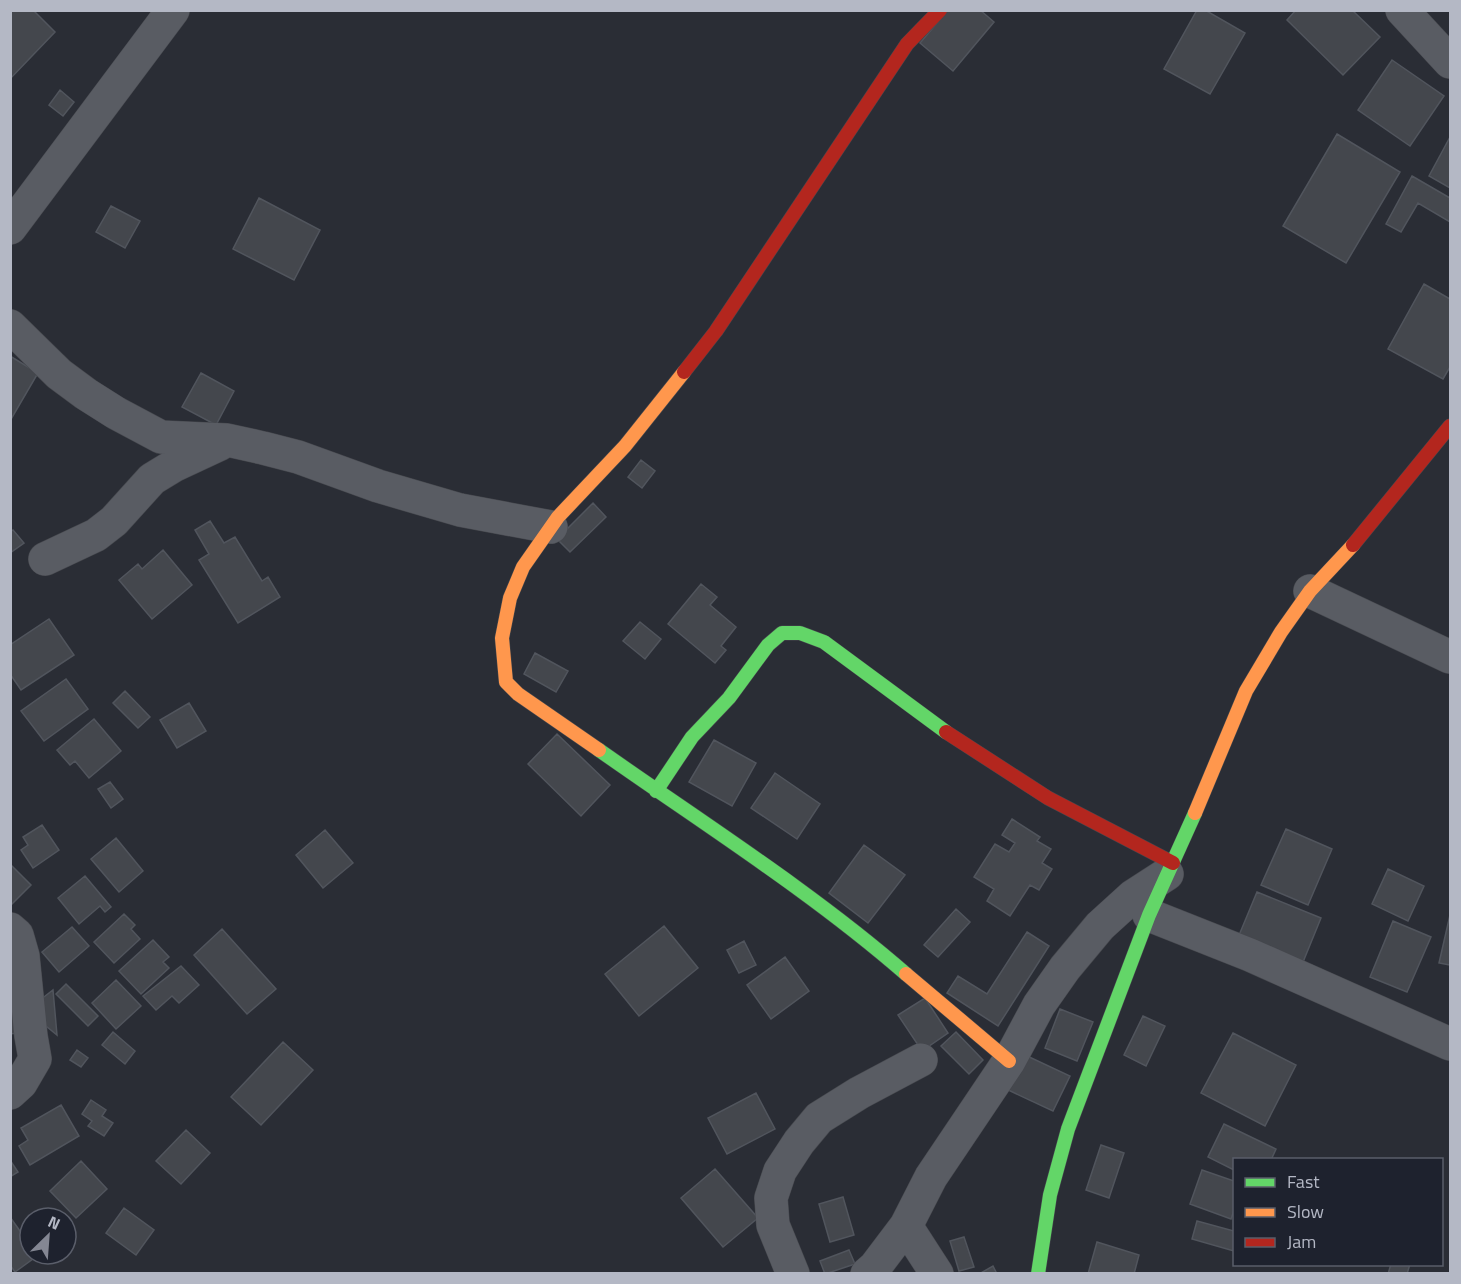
<svg xmlns="http://www.w3.org/2000/svg" width="1461" height="1284" font-family="'Titillium Web',sans-serif">
	<style>
		.building { fill: #44474d; stroke: #51555d; stroke-width: 1.5 }
		.lines { fill: none; stroke-linecap: round; stroke-linejoin: round }
		.street-casing { stroke: #46484e; stroke-width: 34 }
		.fast-casing { stroke: #46484e; stroke-width: 15 }
		.slow-casing { stroke: #46484e; stroke-width: 15 }
		.jam-casing { stroke: #46484e; stroke-width: 15 }
		.street { stroke: #595c63; stroke-width: 33 }
		.fast { stroke: #63d668; stroke-width: 14 }
		.slow { stroke: #ff974d; stroke-width: 14 }
		.jam { stroke: #b3261e; stroke-width: 14 }
	</style>
	<rect width="100%" height="100%" fill="#2a2d35"/>
	<path class="building" d="M10 10H33L55 32 10 79Z
		M948 10H980L994 22 953 71 920 43Z
		M1197 10H1205L1245 33 1210 94 1164 69Z
		M1296 10H1352L1380 37 1343 75 1287 20Z
		M1392 60 1444 96 1410 146 1358 110Z
		M60 90 74 102 63 116 49 105Z
		M1337 134 1400 172 1346 263 1283 226Z
		M1450 137V188L1429 176Z
		M1412 176 1450 198V222L1418 203 1401 232 1386 224Z
		M259 198 320 230 294 280 233 249Z
		M111 206 140 221 125 248 96 232Z
		M1424 284 1450 299V367L1443 379 1388 349Z
		M10 356 38 373 10 421Z
		M201 373 234 391 216 425 182 407Z
		M641 460 655 471 642 488 628 477Z
		M593 503 606 517 570 552 557 539Z
		M210 521 224 543 235 537 262 581 268 577 280 597 238 623 199 560 209 554 195 530Z
		M13 530 24 543 10 553V532Z
		M163 550 192 585 152 619 119 580 138 564 142 569Z
		M701 584 717 597 710 605 736 627 721 646 726 650 715 663 668 624Z
		M49 619 74 655 21 690 10 674V645Z
		M640 622 661 639 645 659 623 641Z
		M535 653 568 671 556 692 524 674Z
		M66 679 88 709 44 741 21 711Z
		M125 691 150 717 138 728 113 703Z
		M189 703 206 731 177 748 160 720Z
		M94 719 121 751 89 778 75 761 70 765 57 750Z
		M557 734 610 785 581 816 528 764Z
		M714 740 756 763 732 806 689 782Z
		M775 773 820 804 797 839 751 808Z
		M110 782 123 799 111 808 98 789Z
		M1012 819 1040 837 1037 841 1051 849 1042 863 1052 869 1039 890 1030 885 1010 916 987 901 994 889 974 877 995 844 1009 852 1015 843 1002 835Z
		M42 825 59 850 33 868 21 850 28 845 23 837Z
		M1286 829 1332 849 1308 905 1261 885Z
		M325 830 353 863 323 888 296 855Z
		M116 838 143 871 119 892 91 859Z
		M864 845 905 875 868 923 829 893Z
		M10 864 31 885 10 906Z
		M1388 869 1424 886 1408 921 1372 904Z
		M85 876 111 907 105 912 100 906 79 924 58 898Z
		M1257 892 1321 918 1301 967 1237 940Z
		M956 909 970 922 938 957 924 945Z
		M124 914 135 925 131 929 140 939 114 963 94 942Z
		M1450 915V965L1439 963Z
		M1393 921 1431 937 1407 992 1370 977Z
		M664 926 698 968 639 1016 605 974Z
		M72 927 89 946 59 972 42 952Z
		M222 929 276 989 247 1014 194 955Z
		M1027 932 1049 946 998 1026 947 993 958 976 987 994Z
		M153 940 169 957 163 962 169 968 141 994 119 971Z
		M744 941 756 965 739 973 727 950Z
		M785 957 809 991 771 1019 747 985Z
		M181 966 199 985 179 1003 172 996 156 1010 143 996Z
		M116 980 141 1006 116 1029 92 1003Z
		M66 984 98 1016 88 1026 56 994Z
		M53 990 57 1035 41 1022 40 1000Z
		M10 998 17 1033 10 1034Z
		M925 998 948 1033 922 1051 898 1015Z
		M1060 1009 1093 1022 1077 1061 1045 1048Z
		M1143 1016 1165 1026 1146 1066 1124 1055Z
		M113 1032 135 1051 125 1064 102 1045Z
		M956 1032 983 1060 969 1074 941 1046Z
		M1233 1033 1296 1065 1265 1126 1201 1093Z
		M283 1042 313 1070 261 1125 231 1097Z
		M77 1050 88 1058 81 1067 70 1060Z
		M1025 1055 1070 1076 1053 1111 1008 1090Z
		M756 1093 775 1129 727 1154 708 1118Z
		M91 1100 106 1110 102 1116 113 1123 104 1136 88 1126 92 1121 82 1114Z
		M61 1105 79 1136 30 1165 19 1146 28 1140 21 1128Z
		M1224 1124 1276 1149 1271 1160H1234V1170L1208 1157Z
		M186 1130 210 1153 181 1184 156 1161Z
		M1101 1145 1124 1153 1109 1198 1086 1190Z
		M10 1160 18 1172 10 1177Z
		M81 1161 107 1189 76 1218 50 1191Z
		M715 1169 758 1218 723 1247 681 1198Z
		M1202 1170 1234 1181V1210L1231 1219 1190 1204Z
		M843 1197 854 1235 830 1242 819 1204Z
		M124 1208 154 1230 136 1255 106 1233Z
		M10 1217 30 1245V1254H36L37 1256 15 1272 10 1265Z
		M1197 1221 1234 1231V1251L1192 1239Z
		M964 1237 974 1267 959 1271 950 1241Z
		M1097 1242 1139 1255 1134 1274H1088Z
		M849 1250 855 1264 825 1274 820 1261Z
		M1391 1264H1410L1407 1274H1388Z
		M993 1266 997 1274H979Z"/>
	<g class="lines">
		<g class="street-casing">
			<path id="street" d="M1402 10 1450 62
				M10 228 173 10
				M10 326 59 374 86 394 116 413 161 437 227 440 263 448 298 457 378 486 460 510 551 527
				M45 559 96 535 114 521 152 479 175 465 220 444
				M1310 591 1450 657
				M1149 915 1250 955 1450 1044
				M10 929 17 935 23 956 31 1036 35 1059 21 1083 10 1093
				M906 1226 937 1274
				M793 1274 773 1225 771 1198 780 1171 799 1142 819 1118 859 1093 921 1060
				M867 1274 875 1267 906 1226 931 1177 1009 1061 1039 1005 1065 968 1100 926 1133 896 1167 874"/>
		</g>
		<g class="fast-casing">
			<path id="fast" d="M599 750C701 822 812 892 906 974
				M656 791 692 737 729 698 768 645 782 633H800L824 642 946 732
				M1038 1274 1050 1195 1068 1129 1149 915 1195 813"/>
		</g>
		<g class="slow-casing">
			<path id="slow" d="M599 750 518 694 506 682 502 638 510 598 523 567 558 517 625 446 684 372
				M1195 813 1246 691 1281 632 1310 591 1353 545
				M906 974 1009 1061"/>
		</g>
		<g class="jam-casing">
			<path id="jam" d="M684 372 716 331 907 44 940 10
				M1353 545 1450 426
				M946 732 1048 798 1173 863"/>
		</g>
		<use href="#street" class="street"/>
		<use href="#fast" class="fast"/>
		<use href="#slow" class="slow"/>
		<use href="#jam" class="jam"/>
	</g>
	<rect width="1461" height="1284" fill="none" stroke="#b4b8c5" stroke-width="24"/>
	<rect x="1233" y="1158" width="210" height="108" fill="#1e222e" stroke="#5a5e6a" stroke-width="1.5"/>
	<rect x="1245" y="1178" width="30" height="9" fill="#63d668" stroke="#5a5e6a" stroke-width="1.5"/>
	<text x="1287" y="1188" font-size="18" fill="#b4b8c5">Fast</text>
	<rect x="1245" y="1208" width="30" height="9" fill="#ff974d" stroke="#5a5e6a" stroke-width="1.5"/>
	<text x="1287" y="1218" font-size="18" fill="#b4b8c5">Slow</text>
	<rect x="1245" y="1238" width="30" height="9" fill="#b3261e" stroke="#5a5e6a" stroke-width="1.5"/>
	<text x="1287" y="1248" font-size="18" fill="#b4b8c5">Jam</text>
	<g transform="translate(48 1236) rotate(25)"><circle r="28" fill="#1e222e" stroke="#5a5e6a" stroke-width="1.5"/>
	<path d="M0-4.5L10 22L0 15L-10 22Z" fill="#848793"/>
	<text y="-9" font-size="16" font-weight="bold" text-anchor="middle" fill="#b4b8c5">N</text>
	</g>
</svg>
